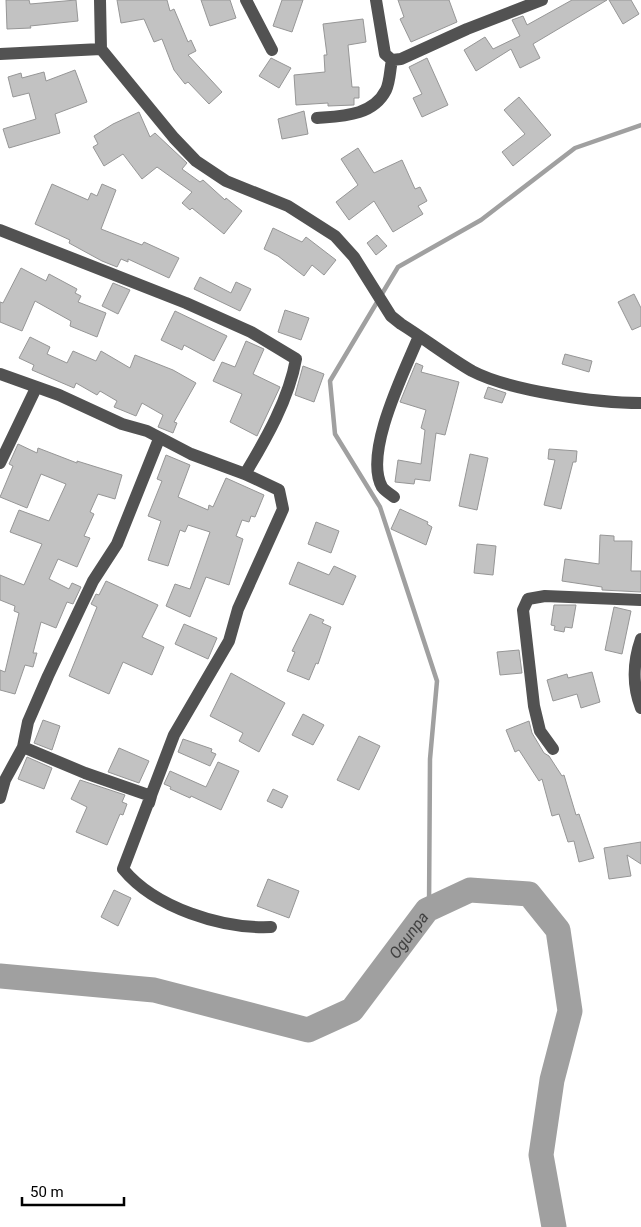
<svg xmlns="http://www.w3.org/2000/svg" width="641" height="1227" font-family="Roboto,sans-serif">
	<style>
		.lines { fill: none; stroke-linecap: round; stroke-linejoin: round }
		.stream { stroke: #a0a0a0; stroke-width: 4.5 }
		.river { stroke: #a0a0a0; stroke-width: 25 }
		.building { fill: #c2c2c2; stroke: #969696 }
		.minor { stroke: #525252; stroke-width: 12 }
		.labels { text-anchor: middle; dominant-baseline: central; stroke-width: 4; stroke-linejoin: round; paint-order: stroke }
		.water-label { font-size: 16px; font-style: italic; fill: #414141; stroke: #fff }
	</style>
	<rect width="100%" height="100%" fill="#fff"/>
	<g class="lines">
		<path class="stream" d="M429 910 430 759 437 681 380 507 335 434 330 381 398 267 481 220 575 148 641 125"/>
		<path class="river" id="s1" d="M0 976 154 990 308 1030 352 1010 427 910 470 890 529 894 558 930 570 1011 552 1080 541 1155 554 1227"/>
	</g>
	<path class="building" d="M6 0H29L30 4 76 0 78 21 30 26 31 28 7 29Z
		M117 0H167L170 11 174 9 188 42 191 40 196 51 188 55 222 92 209 104 188 82 185 84 174 70 162 39 154 42 144 19 121 23Z
		M201 0H230L236 18 210 26Z
		M282 0H303L292 32 273 26Z
		M398 0H449L457 22 411 42 400 19 404 17Z
		M572 0H607L533 44 540 58 520 68 511 49 476 71 464 50 485 37 493 49 520 36 512 20 523 16 527 25Z
		M609 0H631L639 14 623 24Z
		M363 19 366 42 348 45 352 87H359V98H354V105L328 106V103L296 105 294 75 325 72 324 55H327L323 24Z
		M271 58 291 68 279 88 259 76Z
		M427 58 448 105 422 117 413 98 422 94 409 67Z
		M75 70 87 102 55 114 60 133 9 148 3 129 36 119 29 93 13 97 8 77 21 73 22 78 44 72 46 81Z
		M519 97 551 135 513 166 502 152 525 134 504 110Z
		M304 111 308 134 282 139 278 119Z
		M139 112 150 137 155 133 187 163 182 169 200 182 203 180 225 200 226 198 242 211 224 234 192 208 190 210 182 203 192 192 157 167 142 179 123 154 104 166 93 147 98 144 94 136 113 124Z
		M358 148 374 173 402 160 415 189 420 187 427 201 418 206 423 214 393 232 374 201 349 220 336 202 358 185 341 159Z
		M52 184 88 200 91 193 97 196 102 184 116 190 101 229 142 245 144 242 179 258 169 278 128 259V262L121 259 117 267 102 261 69 243 70 240 35 224Z
		M273 228 302 242 306 237 336 260 324 275 312 265 304 276 278 256 264 249Z
		M377 235 387 246 376 255 367 243Z
		M21 268 46 281 49 274 77 289 75 293 81 296 78 302 106 313 97 337 70 326 71 321 35 301 22 331 0 322V302L3 303Z
		M200 277 231 293 236 282 251 289 240 311 194 289Z
		M113 283 130 290 118 314 102 306Z
		M634 294 641 308V326L632 330 618 302Z
		M285 310 309 318 301 340 278 332Z
		M175 311 227 336 214 361 184 345 182 350 161 340Z
		M30 337 50 347 47 354 67 363 73 351 96 361 101 351 130 368 135 355 173 370 196 383 174 422 177 423 173 433 158 427 163 415 142 403 136 416 114 407 117 401 100 391 97 395 76 383 74 388 32 370 34 365 19 358Z
		M246 341 264 349 253 374 280 387 257 436 230 422 242 394 213 381 222 362 235 367Z
		M565 354 592 361 589 372 562 364Z
		M416 363 423 366 421 372 459 382 445 435 436 433 430 481 415 479 414 484 395 482 398 460 421 464 425 430 421 428 426 410 400 402Z
		M303 366 324 374 314 402 295 395Z
		M488 387 506 393 502 403 484 398Z
		M18 444 37 453 38 448 77 463V461L122 475 115 499 98 494 90 512 94 514 84 536 90 538 77 567 58 559 49 579 69 589 72 583 81 587 73 604 67 602 56 628 41 622 33 653H37L33 667 25 665 15 694 0 690V670L5 672 19 613 14 611 15 606 0 600V575L24 585 42 544 10 532 19 510 49 521 66 484 41 474 27 508 0 497 13 466 9 464Z
		M549 449 577 451 576 462H573L561 509 544 505 555 460 548 459Z
		M470 454 488 458 477 510 459 506Z
		M166 455 190 465 178 497 208 510 209 505 213 507 226 478 264 495 255 517 251 516 249 522 242 520 236 536 243 539 229 585 206 577 190 617 166 606 175 584 190 589 210 532 188 525 185 532 180 530 168 566 148 560 161 521 148 516 162 481 157 479Z
		M400 509 428 522 427 524 432 527 426 545 391 529Z
		M316 522 339 531 331 553 308 544Z
		M600 535 614 536V541H632L631 571H641V592L602 590V587L562 581 565 559 599 564Z
		M477 544 496 546 493 575 474 573Z
		M298 562 329 575 334 566 356 576 343 605 289 584Z
		M106 581 158 605 142 637 164 647 152 675 123 662 109 694 69 676 97 607 91 604 96 594 99 595Z
		M554 605H576L572 628 565 627 564 632 554 630 555 626 551 625Z
		M614 607 631 611 622 654 605 650Z
		M310 614 324 620 322 623 331 627 318 664 316 663 309 680 287 671 295 652 292 651Z
		M184 624 217 638 208 659 175 644Z
		M519 650 522 673 500 675 497 652Z
		M592 672 600 702 581 708 577 694 553 701 547 680 567 674 568 678Z
		M231 673 285 703 259 752 239 741 243 733 210 716Z
		M303 714 324 725 313 745 292 735Z
		M43 720 60 726 52 750 34 743Z
		M529 721 532 733 544 753 549 756 562 776 564 775 576 815 579 814 594 858 579 862 574 841 568 842 559 814 552 816 542 779 539 781 519 750 515 752 506 730Z
		M359 736 380 746 359 790 337 780Z
		M183 739 212 749 211 752 216 754 210 766 178 752Z
		M119 748 149 761 139 783 108 772Z
		M27 757 52 768 44 789 18 779Z
		M218 762 239 771 221 810 191 796 190 798 170 789 171 787 164 784 170 771 206 787Z
		M80 780 125 795 122 802 127 804 123 815 120 814 107 845 76 832 87 807 71 799Z
		M273 789 288 796 282 808 267 801Z
		M641 842V864L627 855 631 876 609 879 604 848Z
		M268 879 299 891 289 918 257 906Z
		M114 890 131 898 118 926 101 917Z"/>
	<g class="lines">
		<path class="minor" d="M100 0 101 49 174 138 196 161 226 181 288 206 335 236 354 257 391 316 401 324C425 339 448 357 472 371 510 391 598 403 641 403
			M246 0 272 50
			M376 0 385 54 392 60 401 59 467 29 542 0
			M0 54 101 49
			M317 118C342 116 373 116 386 90 390 82 390 69 392 60
			M0 230 186 303 251 332 296 359C289 399 266 439 245 474
			M0 374 59 395 122 424 147 431 191 454 245 474 279 490 283 509 279 518 238 609 229 641 174 735 123 869C155 908 222 929 271 927
			M0 463 36 388
			M394 497C390 494 385 491 382 487 363 453 405 370 419 336
			M641 639C633 662 632 685 641 708
			M23 747 85 773 151 796 149 803
			M553 749 540 731 534 706 523 610 528 599 545 596 641 600
			M0 798 5 780 23 747 28 722 48 676 93 581 117 544 159 439"/>
	</g>
	<g class="labels">
		<g class="water-label">
			<text stroke="none"><textPath href="#s1" startOffset="456">Ogunpa</textPath></text>
		</g>
	</g>
	<path d="M22 1197v8h102v-8" fill="none" stroke="#000000" stroke-width="2.5"/>
	<text x="30" y="1197" font-size="15" fill="#000000" stroke="#ffffff" stroke-width="4" paint-order="stroke">50 m</text>
</svg>
